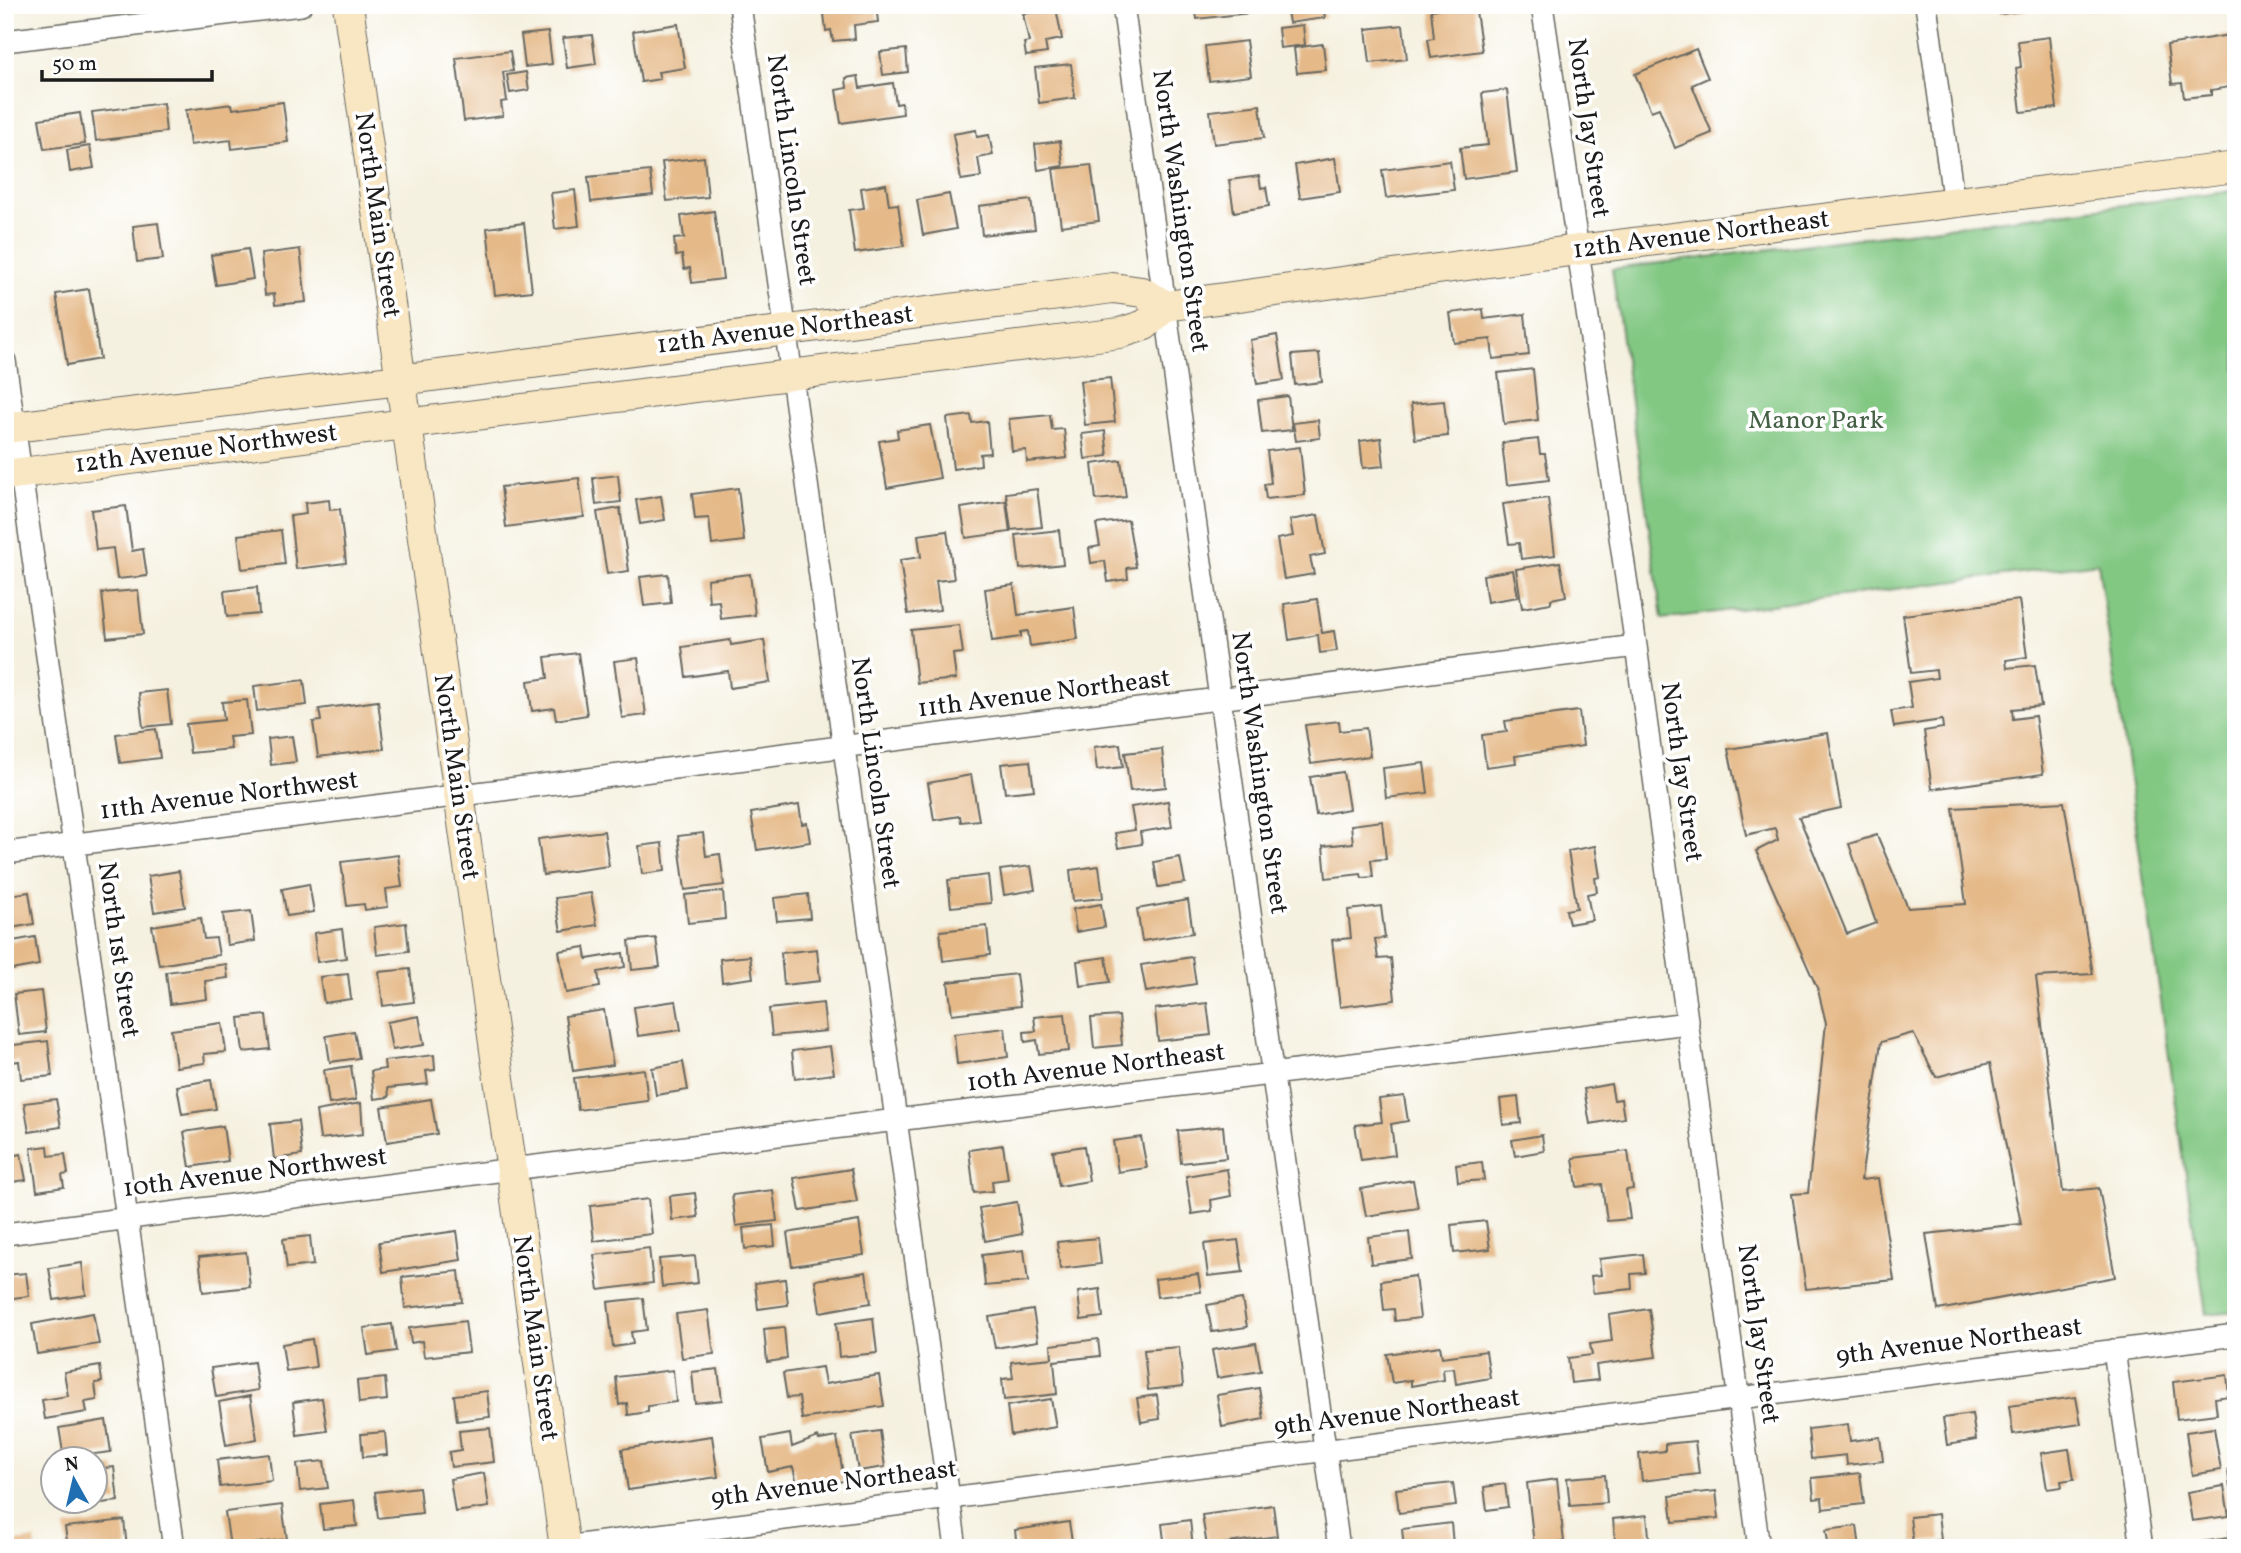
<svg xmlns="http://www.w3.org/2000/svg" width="2241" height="1553" font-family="Vollkorn,serif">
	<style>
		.green { fill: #82c883; stroke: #4f7250; stroke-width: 2 }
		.building { fill: #e5b988 }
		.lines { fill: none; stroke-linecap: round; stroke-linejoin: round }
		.street-casing { stroke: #686761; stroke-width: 24 }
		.secondary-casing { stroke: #686761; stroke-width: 32 }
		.street { stroke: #fff; stroke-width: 21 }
		.secondary { stroke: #f9e7c3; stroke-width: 30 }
		.labels { text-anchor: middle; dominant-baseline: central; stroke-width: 7; stroke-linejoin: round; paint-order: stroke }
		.street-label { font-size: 26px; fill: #1c1c1c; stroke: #fff }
		.park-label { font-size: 26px; fill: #456145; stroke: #fff }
	</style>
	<rect width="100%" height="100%" fill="#fff"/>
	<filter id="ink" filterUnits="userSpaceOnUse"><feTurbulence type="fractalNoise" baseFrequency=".0143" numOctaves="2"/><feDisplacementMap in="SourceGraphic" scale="14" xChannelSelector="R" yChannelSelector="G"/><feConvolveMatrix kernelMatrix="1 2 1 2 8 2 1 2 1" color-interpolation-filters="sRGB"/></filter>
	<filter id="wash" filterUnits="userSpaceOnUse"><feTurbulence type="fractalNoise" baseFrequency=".00686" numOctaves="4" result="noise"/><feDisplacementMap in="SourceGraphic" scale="28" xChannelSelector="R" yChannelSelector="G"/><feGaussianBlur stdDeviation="1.57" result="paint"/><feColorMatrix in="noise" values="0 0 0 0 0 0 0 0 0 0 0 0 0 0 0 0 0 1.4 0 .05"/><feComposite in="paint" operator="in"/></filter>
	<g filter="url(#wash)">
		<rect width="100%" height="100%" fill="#f5f1e0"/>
		<path class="green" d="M2236 191V1311L2206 1314 2098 563 1662 619 1612 269Z"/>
		<g id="blocks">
			<path class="building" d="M823 5H876L878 22 854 25 855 39 833 41 831 30 826 31Z
				M1195 5H1248L1249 13 1197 19Z
				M1286 5H1323L1325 18 1289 23Z
				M1465 5H1475L1482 51 1431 58 1428 39 1434 38 1431 10Z
				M1999 5H2045V7L2000 14Z
				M1056 8 1062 39 1045 42 1047 53 1026 56 1024 43 1029 42 1023 14Z
				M678 24 685 68 658 72 660 79 641 82 633 31Z
				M1303 25 1305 45 1280 48 1278 28Z
				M1403 25 1407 59 1370 63 1366 29Z
				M548 32 552 64 525 67 521 35Z
				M2236 34V86L2211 90V95L2184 98 2182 83 2172 84 2167 45Z
				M592 35 596 64 567 68 563 38Z
				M2049 37 2057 108 2021 112 2016 68 2021 67 2018 41Z
				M1246 41 1251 76 1209 81 1205 46Z
				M1323 44 1326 70 1297 73 1294 48Z
				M906 49 908 72 883 75 880 52Z
				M1696 49 1708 78 1692 85 1712 133 1675 148 1659 108 1651 111 1635 74Z
				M510 51 513 71 503 72 507 101 501 102 503 116 464 121 456 58Z
				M1071 64 1075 98 1039 103 1035 68Z
				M526 72 529 90 510 93 507 75Z
				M858 76 860 88 893 83 896 104 902 103 903 114 841 123 836 90 847 88 846 78Z
				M1507 90 1517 172 1464 179 1460 148 1488 145 1482 93Z
				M283 102 288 142 232 149 231 140 190 145 186 110 232 104 233 109Z
				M163 103 166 132 96 141 92 112Z
				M1260 105 1264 138 1214 144 1210 111Z
				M80 113 85 144 44 149 39 119Z
				M976 130 977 137 989 135 993 155 978 158 981 177 961 180 953 134Z
				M1060 141 1063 166 1038 170 1035 144Z
				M90 146 94 168 70 172 67 150Z
				M704 157 708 197 667 201 662 162Z
				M1335 158 1340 192 1300 198 1295 165Z
				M1450 161 1454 190 1386 198 1382 170Z
				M1091 165 1099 221 1061 226 1053 169Z
				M650 171 653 195 591 202 588 177Z
				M1259 176 1261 188 1266 187 1269 206 1234 212 1229 180Z
				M886 184 889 205 898 204 904 246 855 253 849 210 864 208 861 188Z
				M575 190 579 226 555 229 551 193Z
				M949 194 956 229 923 235 917 200Z
				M1031 200 1035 229 982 235 979 206Z
				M714 211 723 279 692 283 690 268 684 269 682 255 676 256 674 239 684 238 681 216Z
				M158 223 163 259 137 262 133 226Z
				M524 223 532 291 495 295 487 228Z
				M248 249 253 279 216 285 211 255Z
				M300 249 306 302 275 305 274 294 265 295 261 254Z
				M89 289 100 359 67 365 56 294Z
				M1483 309 1484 319 1525 314 1529 355 1493 359 1491 339 1454 343 1450 313Z
				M1277 335 1284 380 1257 384 1250 340Z
				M1319 353 1322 382 1295 385 1292 355Z
				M1533 369 1538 420 1504 424 1498 373Z
				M1110 378 1115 422 1085 425 1080 381Z
				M1288 396 1292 430 1262 433 1258 400Z
				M1444 401 1448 436 1415 439 1411 404Z
				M971 415 972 423 987 421 990 453 980 454 981 465 953 469 947 418Z
				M1050 415 1052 430 1064 429 1067 458 1027 462 1026 450 1012 451 1009 419Z
				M1318 420 1320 438 1296 441 1293 423Z
				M930 425 940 478 887 488 879 441 898 438 897 430Z
				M1105 431 1108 456 1085 459 1082 434Z
				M1381 438 1384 466 1363 468 1360 441Z
				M1538 439 1540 454H1545L1549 480 1507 485 1502 443Z
				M1300 447 1305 495 1266 499 1264 484 1271 483 1267 451Z
				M1121 460 1126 497 1096 500 1092 464Z
				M618 475 621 502 596 505 593 478Z
				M579 478 584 517 506 527 501 487Z
				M738 488 744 541 712 545 709 518 695 519 692 494Z
				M1037 489 1042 527 1011 530 1006 493Z
				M661 496 665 520 640 524 636 500Z
				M1548 498 1555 555 1521 559 1519 543 1509 544 1503 504Z
				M329 500 330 510 340 509 346 563 296 569 290 516 306 514 305 503Z
				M1006 501 1010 532 966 538 961 508Z
				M126 506 132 551 143 549 147 576 117 579 113 548 96 550 91 510Z
				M620 508 629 571 607 574 597 512Z
				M1318 515 1325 554 1310 557 1314 574 1284 579 1277 539 1293 536 1290 520Z
				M1128 520 1136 567 1127 568 1128 579 1108 582 1105 561 1091 563 1089 548 1100 546 1096 524Z
				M281 530 285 564 242 569 238 535Z
				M1059 530 1063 564 1020 569 1016 535Z
				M947 531 954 579 936 581 940 610 908 614 900 560 921 557 918 535Z
				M1560 562 1566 596 1551 599V603L1522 608 1516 569Z
				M1513 570 1518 597 1487 602 1483 575Z
				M668 574 671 603 644 606 640 577Z
				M750 574 755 615 721 619 719 601 709 602 707 579Z
				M1014 585 1018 615 1074 607 1078 639 1030 646 1028 631 1021 632V637L992 641 985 589Z
				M257 587 259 614 227 617 224 591Z
				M138 590 143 634 107 638 102 593Z
				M1317 599 1322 633 1334 631 1337 651 1320 653 1318 635 1289 640 1284 604Z
				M2019 600 2027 657 2006 660 2007 668 2035 665 2041 706 2012 709 2013 719 2035 716 2043 774 1932 789 1924 731 1943 728 1942 720 1894 727 1891 711 1912 708 1908 682 1937 678 1936 670 1911 673 1903 615Z
				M959 625 963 653 953 654 956 679 917 683 911 630Z
				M730 640 731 645 764 640 770 682 730 688 728 671 686 677 682 647Z
				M578 653 587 715 556 720 554 708 532 711 528 681 548 678 545 657Z
				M638 658 646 715 622 718 614 661Z
				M304 680 307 705 257 711 254 686Z
				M167 690 171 724 143 727 139 693Z
				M247 700 251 735 229 737 231 749 190 753 186 724 224 720 222 702Z
				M378 701 384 749 318 757 313 722 321 721 319 709Z
				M1579 711 1583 746 1515 756 1516 763 1486 767 1482 735 1507 732 1505 721Z
				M1339 721 1340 731 1366 728 1370 756 1311 764 1305 725Z
				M156 729 160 758 120 763 116 734Z
				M1828 733 1841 808 1799 817 1847 934 1876 923 1849 844 1877 835 1908 908 1966 904 1953 808 2064 802 2093 974 2036 977 2063 1192 2099 1188 2115 1277 1938 1310 1926 1234 2021 1224 1990 1063 1936 1077 1913 1033 1881 1042 1861 1180 1878 1178 1894 1280 1806 1289 1792 1194 1808 1193 1826 1023 1818 990 1756 851 1778 840 1775 828 1746 835 1728 749Z
				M292 736 296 762 271 765 268 739Z
				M1120 744 1123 767 1097 770 1094 747Z
				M1162 749 1166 787 1130 791 1125 753Z
				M1030 761 1034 790 1005 793 1001 764Z
				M1424 763 1428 793 1386 798 1383 768Z
				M1343 772 1349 809 1316 815 1310 777Z
				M971 775 979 820 961 822 960 816 934 820 928 783Z
				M1168 801 1172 827 1140 832 1142 844 1118 848 1115 833 1135 830 1131 807Z
				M799 805 802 824 807 823 810 842 757 850 751 813Z
				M1382 821 1386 859 1371 860 1373 877 1362 878 1361 874 1326 878 1323 846 1353 843 1351 825Z
				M604 831 609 866 543 875 538 839Z
				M703 833 706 856 720 854 724 885 685 890 678 836Z
				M662 843 665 871 642 874 639 846Z
				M1595 846 1600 877 1595 878 1597 892 1587 894 1592 920 1569 924 1566 910 1577 908 1568 851Z
				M398 855 402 887 386 889 388 907 365 910 364 904 347 906 341 862Z
				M1180 857 1185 883 1158 887 1154 862Z
				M1031 866 1035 890 1004 895 1000 870Z
				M1099 866 1103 898 1073 901 1070 870Z
				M179 871 185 907 154 912 148 876Z
				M988 875 991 903 951 907 948 880Z
				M309 884 314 912 287 916 282 889Z
				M723 891 725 919 688 923 685 895Z
				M29 892 34 924 5 929V896Z
				M591 893 597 925 561 931 555 898Z
				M808 894 810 918 777 921 774 898Z
				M1188 900 1193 933 1142 941 1137 909Z
				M1101 904 1105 927 1076 932 1073 909Z
				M1381 906 1385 938 1375 939 1378 959 1391 958 1395 1000 1340 1007 1332 940 1351 938 1348 910Z
				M251 911 255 941 227 945 223 914Z
				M201 918 204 939 216 938 219 955 159 965 152 926Z
				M406 923 409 951 377 955 374 927Z
				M987 926 990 955 943 961 940 931Z
				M342 929 346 958 317 962 314 933Z
				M35 937 39 965 11 970 7 942Z
				M656 938 660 967 632 970 629 941Z
				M585 947 587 959 623 953 625 967 598 972 600 987 566 993 559 951Z
				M817 949 820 981 784 985 781 953Z
				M750 956 753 978 722 982 720 959Z
				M1106 957 1110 982 1080 986 1077 961Z
				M1192 957 1196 984 1146 992 1141 965Z
				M226 964 228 978 205 981 207 999 170 1004 166 972Z
				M410 969 414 1002 383 1006 379 972Z
				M348 974 351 999 324 1003 320 977Z
				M1016 974 1020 1006 952 1014 948 982Z
				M41 991 46 1032 19 1035 14 994Z
				M676 1001 681 1030 638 1036 634 1007Z
				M823 1003 826 1031 772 1036 769 1009Z
				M1207 1003 1211 1035 1158 1041 1155 1009Z
				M604 1010 613 1065 573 1071 565 1016Z
				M1065 1014 1069 1051 1039 1054 1037 1040 1025 1042 1024 1032 1036 1031 1034 1017Z
				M266 1015 270 1049 243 1052 239 1018Z
				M419 1016 424 1045 392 1050 387 1022Z
				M1119 1016 1122 1045 1094 1048 1091 1018Z
				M222 1023 226 1052 204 1054 205 1063 176 1067 171 1030Z
				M1005 1028 1008 1057 957 1064 954 1034Z
				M354 1031 359 1058 330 1062 326 1036Z
				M48 1041 52 1076 21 1079 19 1061 5 1063V1046Z
				M830 1046 834 1074 795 1079 792 1051Z
				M434 1055 435 1070 426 1071 428 1084 388 1088 389 1097 374 1099 371 1071 385 1069 384 1061Z
				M683 1062 688 1090 656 1095 652 1068Z
				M351 1066 356 1100 329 1104 324 1070Z
				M644 1069 648 1101 578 1110 574 1078Z
				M211 1080 216 1109 182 1114 177 1086Z
				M1611 1084 1614 1100 1621 1099 1624 1118 1590 1124 1584 1089Z
				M1404 1096 1408 1121 1391 1124 1395 1155 1361 1160 1355 1125 1382 1122 1379 1099Z
				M1518 1097 1521 1123 1503 1125 1500 1099Z
				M56 1099 61 1127 29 1132 24 1103Z
				M431 1099 437 1134 387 1142 381 1107Z
				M361 1103 363 1134 320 1139 316 1111Z
				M298 1121 302 1155 274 1159 270 1124Z
				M223 1126 228 1161 190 1167 184 1132Z
				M1223 1126 1226 1158 1181 1163 1178 1131Z
				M1542 1135 1544 1151 1515 1156 1512 1140Z
				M1141 1137 1147 1168 1118 1172 1113 1141Z
				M1003 1145 1008 1179 992 1181 993 1191 974 1193 969 1150Z
				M48 1146 49 1156 65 1154 68 1174 62 1175 64 1187 37 1191 31 1148Z
				M1084 1146 1089 1181 1059 1186 1053 1151Z
				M1628 1151 1633 1189 1626 1190 1630 1219 1607 1221 1602 1184 1577 1187 1573 1158Z
				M21 1154 26 1180 5 1183V1157Z
				M1482 1162 1484 1180 1458 1182 1456 1165Z
				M851 1169 857 1202 800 1211 794 1178Z
				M1227 1169 1231 1196 1211 1200 1212 1211 1192 1214 1186 1176Z
				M1413 1180 1418 1208 1366 1216 1361 1189Z
				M773 1190 777 1221 736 1226 732 1195Z
				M695 1193 698 1217 672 1220 670 1196Z
				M648 1199 652 1234 594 1241 590 1206Z
				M1017 1202 1022 1234 985 1241 979 1208Z
				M859 1221 864 1255 792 1266 787 1233Z
				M1486 1221 1490 1249 1454 1253 1451 1225Z
				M773 1225 775 1246 745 1249 743 1228Z
				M457 1231 461 1260 383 1272 379 1242Z
				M1409 1232 1412 1259 1371 1264 1368 1237Z
				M310 1236 313 1265 287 1268 283 1239Z
				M1098 1238 1101 1264 1060 1269 1057 1242Z
				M1238 1240 1243 1272 1208 1276 1204 1244Z
				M649 1248 653 1283 599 1290 594 1255Z
				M1024 1250 1028 1282 985 1286 982 1255Z
				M246 1252 250 1287 203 1292 199 1257Z
				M1643 1254 1645 1273 1631 1274 1632 1289 1593 1293 1591 1276 1601 1275 1599 1259Z
				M695 1256 698 1283 662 1287 659 1259Z
				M82 1263 86 1295 54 1300 49 1268Z
				M459 1271 462 1302 405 1308 402 1277Z
				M866 1272 871 1303 820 1312 815 1280Z
				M26 1273 29 1296 5 1299V1275Z
				M1198 1274 1201 1292 1157 1297 1155 1279Z
				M1415 1276 1420 1318 1395 1321 1394 1309 1384 1310 1381 1281Z
				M785 1279 788 1305 758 1309 755 1283Z
				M1100 1289 1103 1317 1081 1320 1078 1292Z
				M643 1298 647 1330 631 1332 633 1344 613 1347 608 1302Z
				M1242 1299 1247 1327 1212 1332 1207 1305Z
				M1649 1309 1656 1357 1596 1365 1598 1380 1571 1383 1568 1358 1592 1355 1590 1344 1612 1341 1609 1315Z
				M708 1310 714 1354 682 1358 676 1314Z
				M1033 1310 1038 1341 995 1348 989 1317Z
				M93 1313 99 1344 37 1354 32 1324Z
				M873 1318 877 1353 839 1357 836 1323Z
				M465 1321 469 1352 424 1357 422 1341 411 1343 409 1328Z
				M392 1324 396 1351 368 1355 364 1328Z
				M784 1327 787 1359 767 1362 764 1329Z
				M312 1339 316 1367 286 1371 282 1344Z
				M1098 1339 1100 1356 1054 1361 1057 1394 1004 1400 1002 1379 1013 1378 1011 1362 1052 1358 1051 1345Z
				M1256 1343 1261 1371 1217 1378 1212 1350Z
				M1440 1346 1442 1357 1486 1351 1490 1378 1456 1384 1454 1368 1443 1369 1444 1380 1411 1386V1380L1392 1383 1387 1354Z
				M1179 1347 1183 1386 1148 1390 1144 1350Z
				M254 1362 258 1390 216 1397 211 1368Z
				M100 1366 102 1382 95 1383 97 1400 85 1402 87 1412 45 1419 42 1400 68 1396 64 1372Z
				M822 1367 825 1384 879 1375 884 1406 802 1419 799 1397 787 1398 783 1373Z
				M718 1369 722 1400 695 1403 692 1372Z
				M673 1370 676 1402 648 1406V1412L628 1415 627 1403 619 1405 616 1377Z
				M2227 1375 2229 1396 2215 1398 2217 1414 2177 1419 2173 1382Z
				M385 1378 387 1400 359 1403 357 1381Z
				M1259 1388 1264 1419 1222 1427 1217 1395Z
				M487 1391 490 1417 457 1421 454 1395Z
				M1157 1395 1160 1419 1141 1422 1137 1398Z
				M250 1396 257 1439 226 1445 219 1402Z
				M2076 1397 2081 1424 2013 1434 2009 1406Z
				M322 1398 327 1431 297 1435 293 1402Z
				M1051 1399 1056 1427 1011 1435 1007 1406Z
				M1972 1414 1976 1440 1947 1445 1943 1418Z
				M106 1420 111 1452 64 1458 59 1428Z
				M1848 1424 1850 1441 1880 1437 1883 1461 1847 1465 1846 1455 1811 1459 1808 1429Z
				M490 1428 494 1462 451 1467 449 1452 461 1450 459 1431Z
				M2214 1428 2221 1470 2192 1475 2186 1432Z
				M880 1431 885 1467 858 1471 852 1435Z
				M385 1432 387 1455 363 1457 361 1434Z
				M790 1434 792 1447 818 1437 819 1440 837 1437 844 1481 798 1488 793 1467 768 1472 762 1439Z
				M712 1436 718 1477 628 1490 622 1449Z
				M1695 1441 1699 1474 1642 1481 1639 1454 1665 1451V1444Z
				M2069 1449 2074 1479 2061 1481 2062 1487 2047 1489 2041 1453Z
				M269 1454 272 1481 220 1487 217 1460Z
				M324 1461 328 1488 300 1491 297 1464Z
				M114 1467 118 1501 67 1507 66 1500H94V1469Z
				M2236 1469V1487L2230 1488 2228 1470Z
				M484 1473 489 1507 455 1512 450 1479Z
				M1860 1473 1864 1504 1823 1509 1822 1498 1814 1499 1812 1478Z
				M1605 1475 1607 1503 1570 1506 1567 1478Z
				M1557 1479 1564 1542 1534 1545 1527 1483Z
				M1453 1483 1456 1506 1399 1513 1396 1489Z
				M1505 1484 1508 1507 1487 1510 1484 1487Z
				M2224 1486 2229 1516 2192 1521 2187 1492Z
				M419 1487 422 1513 378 1518 375 1492Z
				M1716 1491 1719 1518 1673 1522 1670 1496Z
				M354 1500 357 1526 323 1529 320 1504Z
				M282 1505 287 1539 230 1547 225 1512Z
				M1273 1505 1277 1536 1207 1546 1202 1515Z
				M1938 1514 1941 1540 1913 1543 1910 1517Z
				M1647 1515 1650 1546 1616 1548 1613 1519Z
				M124 1520 127 1548H68L65 1527Z
				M1190 1520 1193 1548H1165L1162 1524Z
				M1069 1522 1073 1548H1017L1015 1530Z
				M1451 1523 1453 1545 1440 1546 1441 1548H1404L1402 1529Z
				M1857 1526 1860 1548H1829L1826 1530Z
				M2236 1530V1548H2194L2193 1543 2230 1538 2229 1531Z
				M35 1539 36 1548H10L9 1543Z"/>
		</g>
	</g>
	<g filter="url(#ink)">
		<use href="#blocks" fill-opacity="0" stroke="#686761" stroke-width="2"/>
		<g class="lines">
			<g class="street-casing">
				<path id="street" d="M740 5 956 1548
					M1123 5 1339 1548
					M1542 5 1636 646 1759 1548
					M1926 5 1954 204
					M5 41 301 5
					M5 361 174 1548
					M5 853 1636 646
					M5 1234 896 1120 1688 1023
					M2114 1350 2142 1548
					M556 1548 2236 1335"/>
			</g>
			<g class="secondary-casing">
				<path id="secondary" d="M348 5 565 1548
					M5 428 400 380 1113 288 1142 292 1166 306
					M5 475 1120 333 1145 325 1166 306 1577 250 2236 167"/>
			</g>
			<use href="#street" class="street"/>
			<use href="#secondary" class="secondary"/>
		</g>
	</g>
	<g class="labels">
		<g class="street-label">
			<text transform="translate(1588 128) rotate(82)">North Jay Street</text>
			<text transform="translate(791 170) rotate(82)">North Lincoln Street</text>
			<text transform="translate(1180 211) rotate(82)">North Washington Street</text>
			<text transform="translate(377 215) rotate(82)">North Main Street</text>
			<text transform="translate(1701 235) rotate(-7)">12th Avenue Northeast</text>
			<text transform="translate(785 330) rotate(-7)">12th Avenue Northeast</text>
			<text transform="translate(206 449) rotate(-7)">12th Avenue Northwest</text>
			<text transform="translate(1044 694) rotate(-7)">11th Avenue Northeast</text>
			<text transform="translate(1681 772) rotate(82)">North Jay Street</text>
			<text transform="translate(875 773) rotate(82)">North Lincoln Street</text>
			<text transform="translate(1259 773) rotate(82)">North Washington Street</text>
			<text transform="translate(456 777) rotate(82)">North Main Street</text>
			<text transform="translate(229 796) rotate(-7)">11th Avenue Northwest</text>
			<text transform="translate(118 950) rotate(82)">North 1st Street</text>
			<text transform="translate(1096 1068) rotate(-7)">10th Avenue Northeast</text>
			<text transform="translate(255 1173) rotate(-7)">10th Avenue Northwest</text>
			<text transform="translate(1758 1334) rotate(82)">North Jay Street</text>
			<text transform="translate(535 1338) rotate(82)">North Main Street</text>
			<text transform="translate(1959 1342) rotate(-7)">9th Avenue Northeast</text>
			<text transform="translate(1397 1413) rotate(-7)">9th Avenue Northeast</text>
			<text transform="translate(834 1484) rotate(-7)">9th Avenue Northeast</text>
		</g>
		<g class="park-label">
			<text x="1816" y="421">Manor Park</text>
		</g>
	</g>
	<rect width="2241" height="1553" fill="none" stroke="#fff" stroke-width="28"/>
	<g transform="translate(74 1480) rotate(352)"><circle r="33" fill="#ffffff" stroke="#a4a4a4" stroke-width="2"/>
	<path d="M0-5L12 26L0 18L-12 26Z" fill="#1f6fb2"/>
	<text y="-10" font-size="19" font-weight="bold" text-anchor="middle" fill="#1c1c1c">N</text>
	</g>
	<path d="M42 70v10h170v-10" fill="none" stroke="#1c1c1c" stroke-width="3.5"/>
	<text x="52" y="70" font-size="21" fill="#1c1c1c" stroke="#ffffff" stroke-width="5" paint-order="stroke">50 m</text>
</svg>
